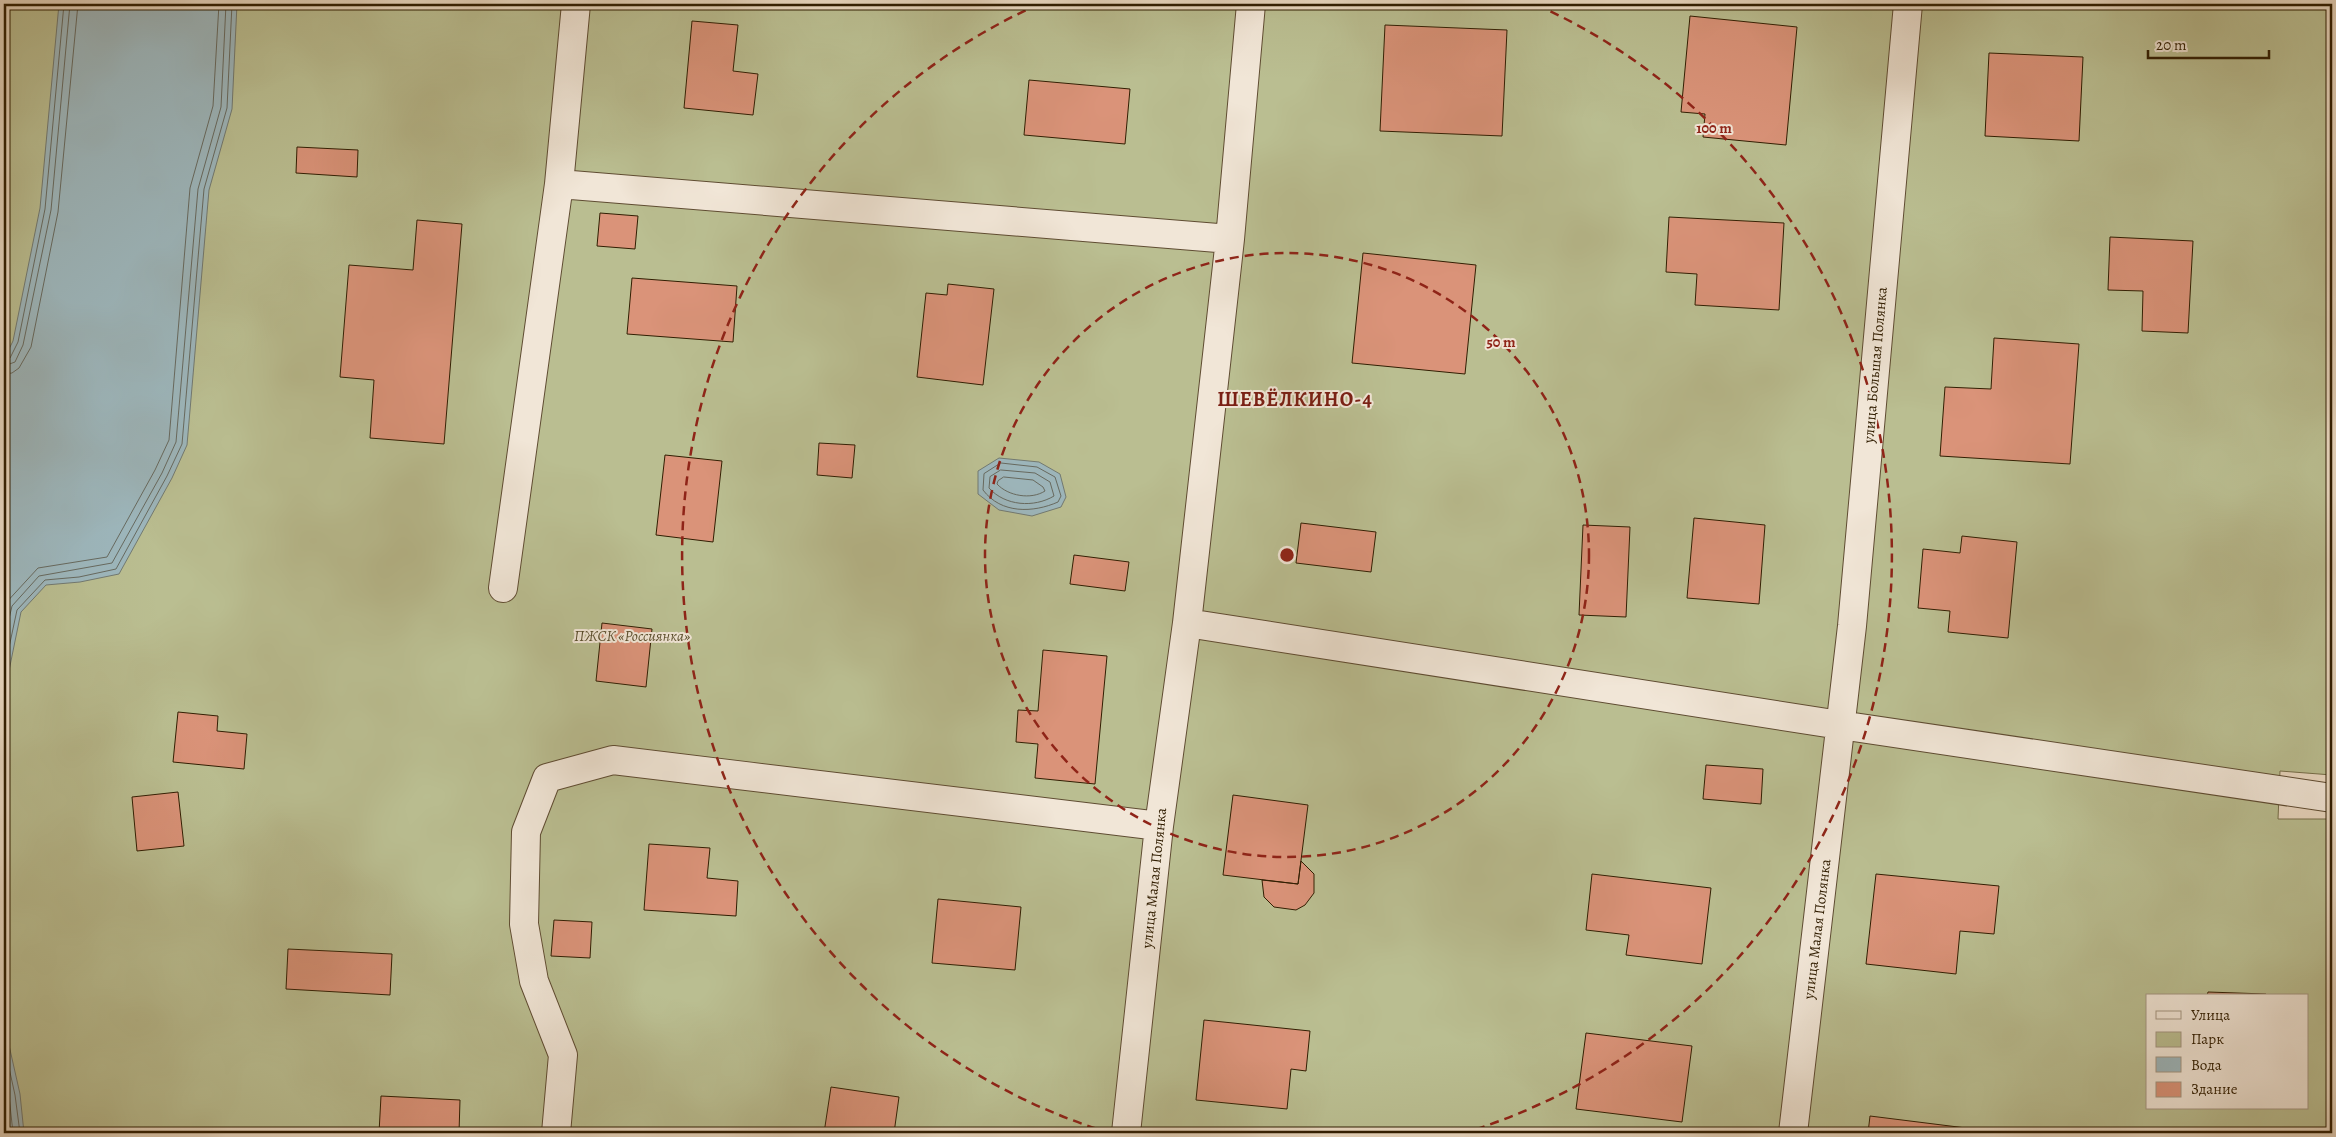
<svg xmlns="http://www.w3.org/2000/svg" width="2336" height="1137" font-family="Alegreya,serif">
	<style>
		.green { fill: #babe91; stroke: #766e4a; fill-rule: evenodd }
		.water { fill: #9db7bd; stroke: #727a72 }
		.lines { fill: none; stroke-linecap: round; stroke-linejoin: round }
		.shore { stroke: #676a60; stroke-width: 1 }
		.building { fill: #da9379; stroke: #311e02 }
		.minor-casing { stroke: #5f4c32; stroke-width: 30 }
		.minor { stroke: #f1e6d7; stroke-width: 28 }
		.ring { fill: none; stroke: #8f2418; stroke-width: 2.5; stroke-dasharray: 9 6 }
		.labels { text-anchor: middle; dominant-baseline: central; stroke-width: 4; stroke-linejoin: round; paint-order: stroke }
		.street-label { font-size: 15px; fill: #311e02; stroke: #f1e6d7 }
		.park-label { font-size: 15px; font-style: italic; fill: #5a4e2d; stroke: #f1e6d7 }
		.district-label { font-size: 20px; font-weight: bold; letter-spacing: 1px; fill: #7a1f14; stroke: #f1e6d7 }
		.centre { fill: #8f2418; stroke: #f1e6d7; stroke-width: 2.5 }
		.ring-label { font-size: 15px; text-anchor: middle; font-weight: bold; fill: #8f2418; stroke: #f1e6d7; stroke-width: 4; stroke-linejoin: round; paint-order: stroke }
	</style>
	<rect width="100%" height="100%" fill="#e9d8c1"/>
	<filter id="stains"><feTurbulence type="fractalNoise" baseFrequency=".004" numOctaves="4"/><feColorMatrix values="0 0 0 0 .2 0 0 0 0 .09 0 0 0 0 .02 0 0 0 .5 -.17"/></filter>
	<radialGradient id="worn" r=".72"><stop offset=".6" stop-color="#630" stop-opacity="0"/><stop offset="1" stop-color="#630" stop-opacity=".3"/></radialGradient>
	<path class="green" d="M4 4H2332V775L2280 771 2278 819H2332V1133H4ZM2147 996H2307V1108H2147Z"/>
	<path class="water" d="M59 4H237L232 109 209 190 187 445 172 478 119 574 80 582 46 585 21 612 4 695V359L13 341 40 208Z
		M999 458 1039 462 1060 474 1066 497 1061 507 1032 516 999 510 978 494V471Z
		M4 1023 20 1094 24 1133H4Z"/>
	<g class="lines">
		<path class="shore" d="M4 360 10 358 18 342 45 209 64 4
			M4 366 15 362 23 345 51 210 70 4
			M4 374 12 373 19 368 31 347 58 212 78 4
			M1001 463 1037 467 1055 477 1061 496 1058 502C1033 513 1001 514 983 490L984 474Z
			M1001 470 1035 473 1050 482 1054 496C1034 508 1005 506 989 488L990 477Z
			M1004 477 1033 480 1043 487 1045 491C1031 500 1008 496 997 484L998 481Z
			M4 605 38 568 107 557 155 470 169 440 190 188 213 106 219 4
			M4 640 12 606 39 576 112 563 162 473 176 442 198 189 221 107 226 4
			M4 671 17 610 45 580 79 577 116 569 167 476 182 444 204 189 227 108 232 4
			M4 1045 15 1095 20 1133
			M4 1072 9 1096 13 1133"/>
	</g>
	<path class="building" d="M1690 16 1797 27 1786 145 1703 137 1705 114 1681 112Z
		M692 21 738 25 733 71 758 74 753 115 684 108Z
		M1385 25 1507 30 1502 136 1380 131Z
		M1989 53 2083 57 2079 141 1985 136Z
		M1029 80 1130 89 1125 144 1024 135Z
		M297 147 358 150 357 177 296 173Z
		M600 213 638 216 635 249 597 246Z
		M1669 217 1784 223 1779 310 1695 305 1697 274 1666 272Z
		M417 220 462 224 444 444 370 438 374 380 340 377 349 265 413 270Z
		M2110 237 2193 241 2188 333 2142 331 2143 291 2108 290Z
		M1363 253 1476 265 1465 374 1352 363Z
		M632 278 737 286 733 342 627 334Z
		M948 284 994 289 983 385 917 377 926 293 947 295Z
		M1994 338 2079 344 2070 464 1940 456 1945 387 1991 389Z
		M2332 398V452H2327Z
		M819 443 855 445 852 478 817 475Z
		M665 455 722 461 713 542 656 535Z
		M1694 518 1765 525 1759 604 1687 598Z
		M1301 523 1376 532 1371 572 1296 563Z
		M1583 525 1630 527 1626 617 1579 615Z
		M1962 536 2017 542 2008 638 1948 632 1950 611 1918 608 1923 549 1960 553Z
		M1074 555 1129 562 1125 591 1070 584Z
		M602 623 652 629 646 687 596 681Z
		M1043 650 1107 656 1095 784 1035 778 1038 744 1016 742 1018 710 1038 711Z
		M178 712 218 716 217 731 247 734 244 769 173 762Z
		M1706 765 1763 769 1761 804 1703 799Z
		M178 792 184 846 137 851 132 797Z
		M1233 795 1308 805 1298 884 1223 875Z
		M649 844 710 848 707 878 738 881 736 916 644 910Z
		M1301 861 1314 874V893L1305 905 1296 910 1274 907 1264 897 1262 880 1298 884Z
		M1592 874 1711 888 1702 964 1626 955 1629 935 1586 930Z
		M1876 874 1999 886 1994 934 1960 931 1956 974 1866 964Z
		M938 899 1021 907 1015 970 932 963Z
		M554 920 592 922 590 958 551 956Z
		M288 949 392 954 390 995 286 989Z
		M2208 992 2266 994V996H2207Z
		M1204 1020 1310 1031 1306 1071 1291 1069 1287 1109 1196 1100Z
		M1586 1033 1692 1046 1682 1122 1576 1109Z
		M831 1087 899 1097 894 1133H824Z
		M381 1096 460 1100 459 1133H379Z
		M1870 1116 1966 1128 1965 1133H1868Z"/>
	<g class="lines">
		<g class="minor-casing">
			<path id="minor" d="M1251 4 1230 239 1187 623 1840 725 2332 798
				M559 184 576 4
				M503 588 559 184 1230 239
				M556 1133 563 1055 534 981 524 924 526 832 547 778 613 760 1159 826
				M1126 1133 1159 826 1187 623
				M1793 1133 1852 626 1908 4"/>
		</g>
		<use href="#minor" class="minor"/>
	</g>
	<g class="ring">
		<circle cx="1287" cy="555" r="302"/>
		<path d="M1110 1133A604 604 0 0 1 1037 5M1537 5A604 604 0 0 1 1464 1133"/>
	</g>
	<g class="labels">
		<g class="street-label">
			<text transform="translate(1875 365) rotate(-85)">улица Большая Полянка</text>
			<text transform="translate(1154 878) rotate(-84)">улица Малая Полянка</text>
			<text transform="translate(1817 929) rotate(-83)">улица Малая Полянка</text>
		</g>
		<g class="park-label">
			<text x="632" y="636">ПЖСК «Россиянка»</text>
		</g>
		<g class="district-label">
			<text x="1295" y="399">ШЕВЁЛКИНО-4</text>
		</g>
	</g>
	<circle cx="1287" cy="555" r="8" class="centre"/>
	<g class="ring-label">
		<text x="1714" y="133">100 m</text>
		<text x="1501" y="347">50 m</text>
	</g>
	<rect width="2336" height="1137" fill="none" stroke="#e9d8c1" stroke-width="20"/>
	<rect x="5" y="5" width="2326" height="1127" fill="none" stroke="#311e02" stroke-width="2.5"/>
	<rect x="10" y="10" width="2316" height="1117" fill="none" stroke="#311e02"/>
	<rect x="2146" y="994" width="162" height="115" fill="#f1e6d7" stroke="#a49682"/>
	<rect x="2156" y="1011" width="25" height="8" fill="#f1e6d7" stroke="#a49682"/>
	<text x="2191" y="1020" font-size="15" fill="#311e02">Улица</text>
	<rect x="2156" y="1032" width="25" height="15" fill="#babe91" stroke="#a49682"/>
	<text x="2191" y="1044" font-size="15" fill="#311e02">Парк</text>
	<rect x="2156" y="1057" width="25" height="15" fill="#9db7bd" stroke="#a49682"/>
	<text x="2191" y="1070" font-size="15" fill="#311e02">Вода</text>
	<rect x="2156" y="1082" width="25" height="15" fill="#da9379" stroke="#a49682"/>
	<text x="2191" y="1094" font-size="15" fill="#311e02">Здание</text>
	<path d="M2148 50v8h121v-8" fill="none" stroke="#311e02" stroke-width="2.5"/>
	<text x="2156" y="50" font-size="15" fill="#311e02" stroke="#f1e6d7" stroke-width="4" paint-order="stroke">20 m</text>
	<rect width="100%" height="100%" filter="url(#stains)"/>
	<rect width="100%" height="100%" fill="url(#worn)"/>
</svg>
